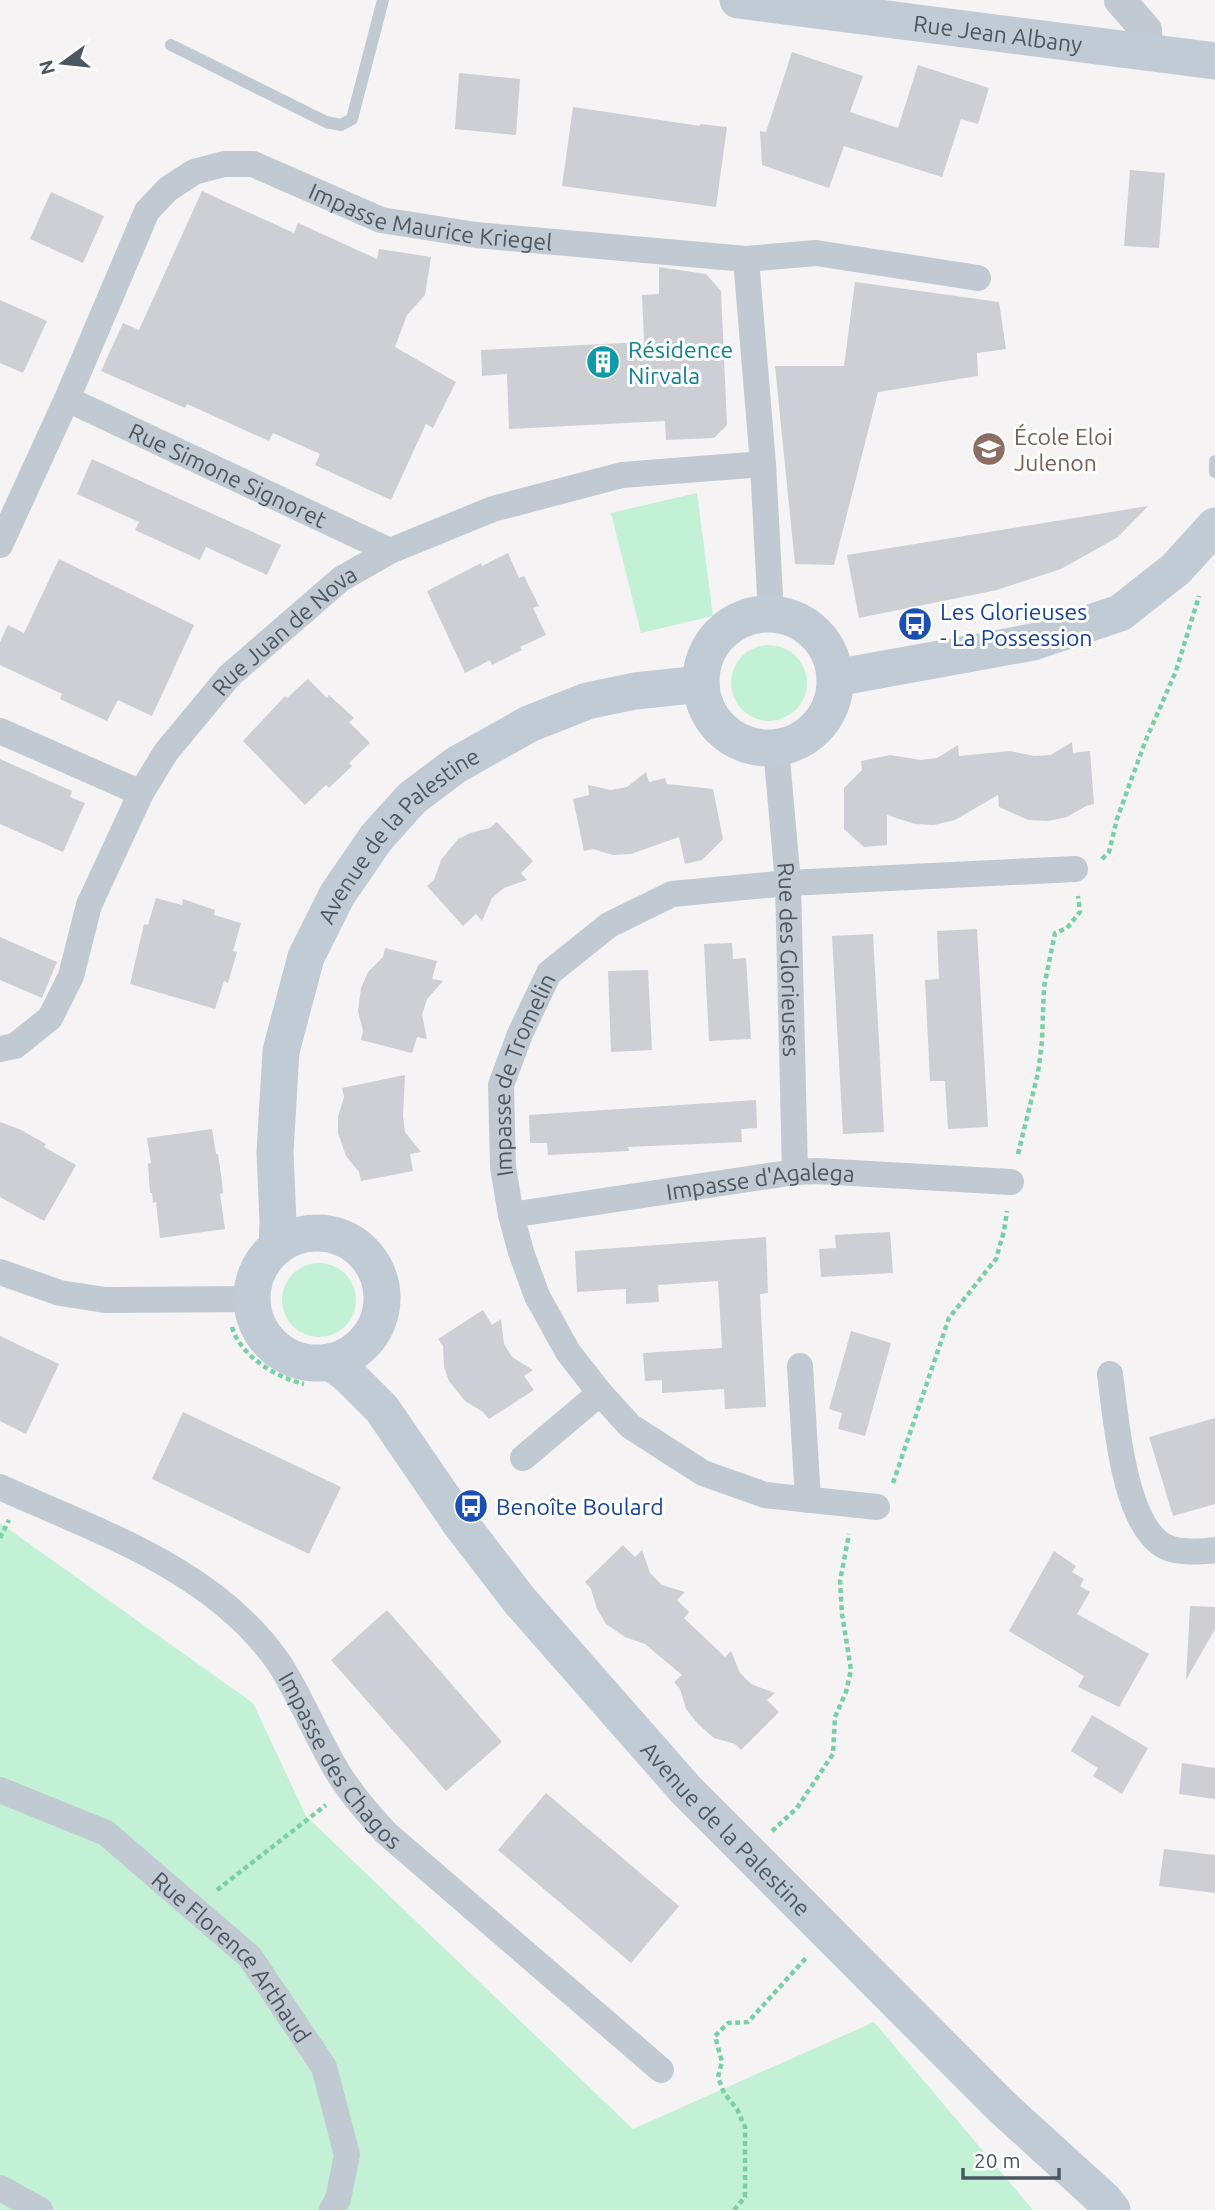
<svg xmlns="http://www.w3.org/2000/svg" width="1215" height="2210" font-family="Ubuntu,sans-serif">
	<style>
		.green { fill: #c3f1d5 }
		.building { fill: #cdcfd5 }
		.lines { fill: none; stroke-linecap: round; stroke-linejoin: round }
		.path { stroke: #7ad0a6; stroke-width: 4.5; stroke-dasharray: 5 3.5; stroke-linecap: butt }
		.service { stroke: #c1cad2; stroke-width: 12 }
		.minor { stroke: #c1cad2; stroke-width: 26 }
		.tertiary { stroke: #c1cad2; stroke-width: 32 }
		.secondary { stroke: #c1cbd6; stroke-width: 37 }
		.labels { text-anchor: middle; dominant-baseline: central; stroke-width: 6; stroke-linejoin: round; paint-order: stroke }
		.street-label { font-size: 23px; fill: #4a5661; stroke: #fff }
		.culture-label { font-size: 23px; fill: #0d838f; stroke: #fff; text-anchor: start }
		.education-label { font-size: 23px; fill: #785e54; stroke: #fff; text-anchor: start }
		.transit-label { font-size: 23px; fill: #164399; stroke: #fff; text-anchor: start }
	</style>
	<rect width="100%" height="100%" fill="#f5f3f3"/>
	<path class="green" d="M697 493 713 616 641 633 611 513Z
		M731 683a38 38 0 1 1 76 0a38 38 0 1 1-76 0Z
		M282 1300a37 37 0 1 1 74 0a37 37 0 1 1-74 0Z
		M0 1523 253 1703 306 1816 633 2129 874 2022 1033 2210H0Z"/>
	<path class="building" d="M792 52 863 76 850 112 898 128 918 65 989 88 978 124 961 119 942 177 844 146 829 188 762 165 760 131 766 132Z
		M459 73 520 79 516 135 455 129Z
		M573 107 700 126V124L727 127 716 207 562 186Z
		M1130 170 1165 173 1159 248 1124 246Z
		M202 191 294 233 298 223 377 259 379 249 431 257 425 295 407 315 395 347 456 382 433 428 426 424 391 500 315 465 320 454 273 433 269 441 187 404 185 408 101 371 123 323 139 330Z
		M51 192 104 216 83 263 30 239Z
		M659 267 706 274 721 291 727 425 714 438 666 440 665 421 509 429 507 374 482 376 481 350 644 342 642 295 659 294Z
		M855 282 999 302 1006 349 977 353 978 376 878 392 834 565 795 564 775 366H844Z
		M0 300 47 321 23 373 0 363Z
		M92 459 281 545 267 575 206 547 200 560 135 530 139 522 77 494Z
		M1148 506 1118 537 1061 569 997 590 859 618 847 555Z
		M508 553 519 578 524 576 539 606 533 608 546 635 520 647 522 650 492 665 490 660 465 673 427 591 481 563 482 566Z
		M59 559 194 625 152 716 118 700 107 721 60 699 62 694 0 665V642L8 625 24 633Z
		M308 679 327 698 329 695 354 718 349 722 370 743 349 763 352 766 329 788 326 785 305 805 243 741 285 696 287 698Z
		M1072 742 1073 753 1090 751 1094 804 1086 806 1067 817 1048 821 1028 820 999 807 998 795 955 820 934 825 915 824 887 815V845L864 847 844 829V788L862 770 861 761 890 755 921 760 937 758 958 745 959 756 1010 751 1034 756 1051 755Z
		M0 759 72 791 70 797 85 803 63 852 0 824Z
		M646 772 649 782 665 778 667 784 713 789 723 839 702 860 685 864 679 837 631 854 613 855 593 849 584 851 573 799 589 795 588 785 611 790 627 787Z
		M497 822 533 861 521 873 527 880 504 888 492 898 482 921 476 914 463 926 427 886 434 880 441 860 458 839 470 833 490 828Z
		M156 898 182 905 183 899 215 910 214 915 241 923 233 951 237 952 228 983 224 981 215 1009 130 984 144 924 148 925Z
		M977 929 988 1127 948 1129 945 1081H930L925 980 939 979 937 931Z
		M873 934 884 1132 843 1134 832 936Z
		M0 937 57 962 42 998 0 980Z
		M732 943 733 959 746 958 751 1039 709 1041 704 944Z
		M385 948 437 961 432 979 443 981 427 999 422 1015 427 1039 417 1037 412 1053 361 1040 363 1031 358 1011 361 988 368 972 383 957Z
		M648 970 652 1050 611 1052 608 971Z
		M405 1075 403 1116 405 1132 421 1152 410 1154 413 1171 361 1181 359 1172 346 1156 338 1133V1117L344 1097 342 1088Z
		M756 1100 757 1128 741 1129 742 1142 628 1147 629 1151 548 1155 547 1143H530L529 1115Z
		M0 1122 21 1130 46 1144 44 1147 76 1165 44 1221 0 1197Z
		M212 1129 216 1154H218L222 1181 223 1193 220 1194 225 1229 160 1238 156 1202 153 1203 152 1193H150L148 1164 151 1163 147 1138Z
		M890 1232 893 1273 821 1277 819 1249 836 1248 835 1235Z
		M766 1237 768 1293 760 1294 766 1407 725 1409 724 1389 662 1393V1380L645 1381 643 1353 722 1348 718 1281 658 1285 659 1302 626 1304V1289L577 1292 575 1251Z
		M483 1310 492 1325 501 1319 504 1344 512 1357 533 1370 524 1376 534 1390 489 1419 483 1412 465 1401 449 1381 444 1367 443 1346 438 1339Z
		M851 1331 891 1343 865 1436 838 1429 842 1413 829 1409Z
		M0 1336 59 1364 26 1434 0 1421Z
		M183 1412 341 1487 309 1554 152 1479Z
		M1215 1418V1504L1173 1516 1149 1437Z
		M623 1545 635 1557 642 1550 650 1573 662 1585 685 1592 677 1600 689 1612 684 1618 725 1657 731 1651 740 1673 751 1684 775 1693 767 1700 779 1712 741 1750 735 1744 714 1738 698 1724 686 1709 680 1689 674 1682 682 1675 645 1644 625 1637 606 1624 597 1609 591 1589 585 1582Z
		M1054 1551 1076 1566 1072 1572 1084 1579 1080 1586 1090 1592 1077 1614 1149 1654 1119 1707 1078 1687 1084 1676 1009 1631Z
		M1190 1606 1215 1607V1629L1186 1680Z
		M387 1610 502 1742 446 1791 331 1660Z
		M1092 1715 1148 1748 1122 1794 1093 1776 1098 1768 1071 1751Z
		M1182 1763 1215 1768V1799L1179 1794Z
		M546 1793 679 1906 631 1963 498 1850Z
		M1164 1849 1215 1855V1893L1159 1886Z"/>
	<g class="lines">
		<path class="path" d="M1102 859 1109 852 1117 819 1145 742 1176 671 1199 596
			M1018 1154 1038 1073 1042 1041 1044 987 1055 933 1067 928 1080 912 1078 896
			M232 1327C240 1356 277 1378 304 1384
			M893 1483 949 1318 996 1259 1004 1231 1007 1211
			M0 1538 9 1520
			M772 1831 797 1808 833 1754 835 1717 846 1692 851 1670 842 1614 840 1581 849 1534
			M217 1890 326 1805
			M734 2210 745 2197V2127L737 2109 724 2093 718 2077 722 2062 715 2036 728 2023 748 2022 806 1958"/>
		<path class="service" d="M171 45 326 122 341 125 352 119 383 0
			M1215 461V472"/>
		<g class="minor">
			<path d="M746 259 763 464 771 614"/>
			<path id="s1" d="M67 399 390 551"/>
			<path id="s2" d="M0 545 67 399 147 211 168 189 194 172 224 164H253L381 220 476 235 746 259 816 253 978 278"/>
			<path d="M0 731 141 793"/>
			<path id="s3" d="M776 748 788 883 795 1172"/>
			<path id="s4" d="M0 1049 15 1046 50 1018 71 976 89 905 141 793 166 752 229 676 341 579 390 551 493 509 622 475 763 464"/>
			<path id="s5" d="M511 1215 795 1172 817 1171 1011 1182"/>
			<path d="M0 1272 60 1293 105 1300 252 1299"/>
			<path d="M800 1366 808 1500"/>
			<path d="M1110 1374C1116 1417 1123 1526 1166 1547 1178 1553 1202 1552 1215 1550"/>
			<path d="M523 1458 600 1393"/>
			<path id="s6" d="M0 1487C99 1532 215 1570 279 1663 301 1697 316 1736 337 1771 351 1794 368 1813 386 1833L661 2070"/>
			<path id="s7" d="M877 1507 765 1495 703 1473 630 1426 600 1393 568 1352 537 1296 521 1252 511 1215 503 1167 501 1085 520 1034 549 973 609 925 672 894 788 883 1075 869"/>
			<path id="s8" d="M0 1790 106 1833 250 1957 324 2067 347 2155 338 2199 332 2210"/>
			<path d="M0 2188 40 2210"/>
		</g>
		<path class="tertiary" d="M1120 0 1146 30 1147 54"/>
		<g class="secondary">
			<path id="s9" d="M738 0 1215 61"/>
			<circle cx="768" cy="681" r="67"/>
			<path d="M835 678 1033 642 1120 613 1176 569 1215 526"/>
			<circle cx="317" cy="1298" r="65"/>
			<path id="s10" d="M277 1246 278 1222 275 1152 281 1051 306 957 337 895 376 838 412 798 456 765 529 724 587 701 635 691 701 684"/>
			<path id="s11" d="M330 1362 347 1374 382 1409 460 1523 520 1601 686 1790 1001 2106 1104 2200 1112 2210"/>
		</g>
	</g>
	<defs>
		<g id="building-disc" transform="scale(1.75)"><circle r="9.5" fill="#0f9aa8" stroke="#fff"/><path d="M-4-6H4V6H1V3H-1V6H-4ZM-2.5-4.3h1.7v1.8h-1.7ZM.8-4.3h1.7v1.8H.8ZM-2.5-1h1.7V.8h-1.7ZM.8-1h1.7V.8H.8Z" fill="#fff"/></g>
		<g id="school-disc" transform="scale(1.75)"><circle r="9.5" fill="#8d6e63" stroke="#fff"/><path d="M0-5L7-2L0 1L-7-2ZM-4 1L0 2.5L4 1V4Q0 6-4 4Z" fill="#fff"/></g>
		<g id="bus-disc" transform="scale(1.75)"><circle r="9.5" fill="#1a4fb4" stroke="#fff"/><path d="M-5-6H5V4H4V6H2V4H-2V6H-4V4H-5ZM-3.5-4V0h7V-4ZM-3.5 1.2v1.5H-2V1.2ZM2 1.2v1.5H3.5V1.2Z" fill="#fff"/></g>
	</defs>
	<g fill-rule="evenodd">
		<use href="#building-disc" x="603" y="362"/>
		<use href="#school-disc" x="989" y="449"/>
		<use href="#bus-disc" x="915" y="624"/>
		<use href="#bus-disc" x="471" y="1506"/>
	</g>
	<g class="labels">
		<g class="street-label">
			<text stroke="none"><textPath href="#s9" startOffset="262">Rue Jean Albany</textPath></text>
			<text stroke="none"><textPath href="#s2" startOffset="674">Impasse Maurice Kriegel</textPath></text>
			<text stroke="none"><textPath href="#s1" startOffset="178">Rue Simone Signoret</textPath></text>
			<text stroke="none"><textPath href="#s4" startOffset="522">Rue Juan de Nova</textPath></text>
			<text stroke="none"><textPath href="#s10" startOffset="448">Avenue de la Palestine</textPath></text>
			<text stroke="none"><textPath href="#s3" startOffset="212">Rue des Glorieuses</textPath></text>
			<text stroke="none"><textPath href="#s7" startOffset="656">Impasse de Tromelin</textPath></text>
			<text stroke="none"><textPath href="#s5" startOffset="252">Impasse d'Agalega</textPath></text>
			<text stroke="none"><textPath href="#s6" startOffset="450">Impasse des Chagos</textPath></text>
			<text stroke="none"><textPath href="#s11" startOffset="614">Avenue de la Palestine</textPath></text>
			<text stroke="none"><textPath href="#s8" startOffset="292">Rue Florence Arthaud</textPath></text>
		</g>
		<g class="culture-label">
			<text x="628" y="349">Résidence<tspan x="628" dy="26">Nirvala</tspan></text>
		</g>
		<g class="education-label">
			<text x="1014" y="436">École Eloi<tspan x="1014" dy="26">Julenon</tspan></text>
		</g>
		<g class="transit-label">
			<text x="940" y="611">Les Glorieuses<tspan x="940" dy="26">- La Possession</tspan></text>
			<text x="496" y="1506">Benoîte Boulard</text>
		</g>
	</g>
	<g transform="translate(63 63) rotate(255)" stroke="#ffffff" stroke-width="5" paint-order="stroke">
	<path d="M0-5L12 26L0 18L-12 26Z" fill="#4a5661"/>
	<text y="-10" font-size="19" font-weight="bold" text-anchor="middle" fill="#4a5661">N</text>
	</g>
	<path d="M963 2168v10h96v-10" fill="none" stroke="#4a5661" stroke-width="3.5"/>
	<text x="974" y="2168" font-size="21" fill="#4a5661" stroke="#ffffff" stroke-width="5" paint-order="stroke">20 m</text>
</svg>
